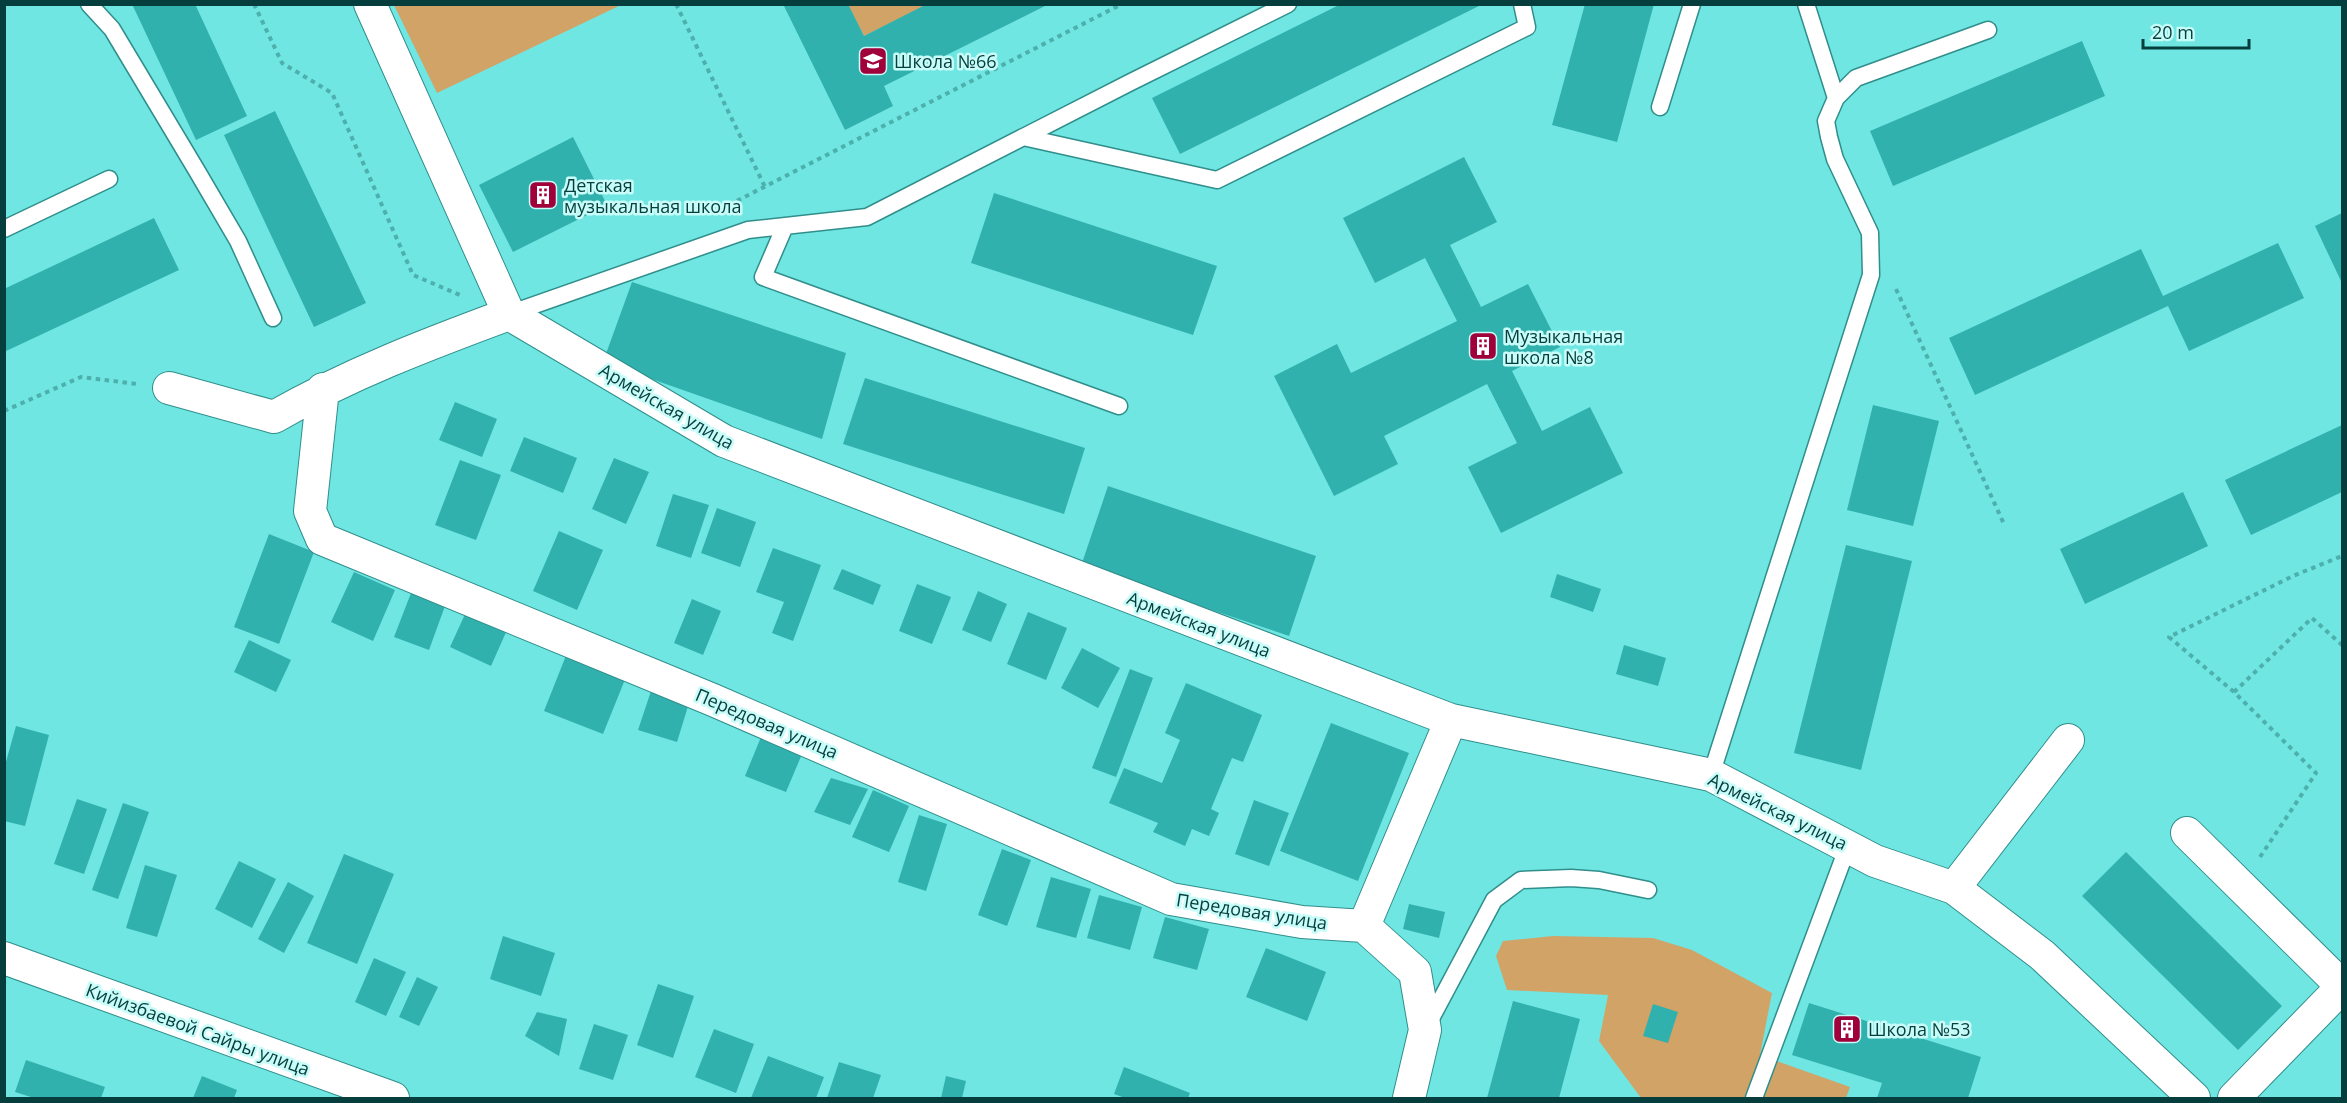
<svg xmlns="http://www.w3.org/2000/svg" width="2347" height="1103" font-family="'Open Sans',sans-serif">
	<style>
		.green { fill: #d2a366 }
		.building { fill: #31b1ae }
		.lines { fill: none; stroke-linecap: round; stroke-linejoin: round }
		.lane-casing { stroke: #308e8b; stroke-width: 19 }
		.street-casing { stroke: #308e8b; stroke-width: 34 }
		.path { stroke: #4db0ad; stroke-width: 4; stroke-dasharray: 4.5 4.5; stroke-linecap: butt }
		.lane { stroke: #fff; stroke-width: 16 }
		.street { stroke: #fff; stroke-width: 32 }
		.labels { text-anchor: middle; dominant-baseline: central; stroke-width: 5; stroke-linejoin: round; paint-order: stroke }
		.poi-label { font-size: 18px; fill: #063e3d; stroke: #c7fcf9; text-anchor: start }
		.street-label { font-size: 18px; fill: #063e3d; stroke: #c7fcf9 }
	</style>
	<rect width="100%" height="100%" fill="#6fe6e2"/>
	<path class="green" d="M394 5H621L437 93Z
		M848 5H927L864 36Z
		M1553 936 1653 938 1692 950 1772 993 1760 1055 1850 1087 1846 1098H1641L1599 1041 1608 995 1507 990 1496 956 1503 941Z"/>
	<path class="building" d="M132 4H195L247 116 196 140Z
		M783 4H848L864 36 927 4H1049L884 86 893 106 845 130Z
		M1341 4H1483L1180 154 1152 98Z
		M1585 4H1654L1617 142 1552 125Z
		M2082 41 2105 96 1893 186 1870 131Z
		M275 111 366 303 314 327 224 135Z
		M573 137 607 205 513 252 479 185Z
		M1464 157 1497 222 1450 245 1481 307 1528 284 1560 347 1512 371 1542 431 1590 407 1623 473 1501 533 1468 467 1517 443 1487 384 1384 436 1398 464 1334 496 1274 376 1337 344 1351 373 1457 321 1425 258 1375 283 1343 218Z
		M994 193 1217 266 1193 335 971 263Z
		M2342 213V280L2341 281 2315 226Z
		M154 218 179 270 4 352V289Z
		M2278 243 2304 298 2189 351 2168 306 1975 395 1949 338 2141 249 2163 296Z
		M632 282 846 353 822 439 603 362Z
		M865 378 1085 448 1064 514 843 444Z
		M455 402 497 419 482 457 439 440Z
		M1873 405 1939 421 1913 526 1847 510Z
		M2342 425V492L2251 535 2225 480Z
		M524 437 577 458 563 493 510 471Z
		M614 458 649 472 626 524 592 509Z
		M460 460 501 475 476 540 435 525Z
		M1108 486 1316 556 1289 636 1081 566Z
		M2183 492 2208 546 2085 604 2060 549Z
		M673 494 709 505 691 558 656 546Z
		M717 508 756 522 740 567 701 553Z
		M559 531 603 550 577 610 533 591Z
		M269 534 314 552 279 644 234 627Z
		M1846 545 1912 561 1861 770 1794 753Z
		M773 548 821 565 793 641 772 633 784 602 756 592Z
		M842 569 881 585 873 605 833 589Z
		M354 572 395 590 373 641 331 622Z
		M1557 574 1601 589 1593 612 1550 597Z
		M917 584 951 597 932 644 899 631Z
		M978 591 1007 604 991 642 962 630Z
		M411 593 445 606 429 650 394 637Z
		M692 599 721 611 703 655 674 643Z
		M466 612 507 630 491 666 450 647Z
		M1028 612 1067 628 1046 680 1007 664Z
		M249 640 291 660 276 692 234 672Z
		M1624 645 1666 658 1658 686 1616 674Z
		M1082 648 1120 668 1098 708 1061 688Z
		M567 653 626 677 603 734 544 711Z
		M1130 669 1153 678 1116 777 1092 768Z
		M1186 683 1262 715 1243 762 1232 758 1211 809 1219 813 1209 836 1192 829 1185 846 1153 832 1158 823 1109 803 1124 768 1162 783 1180 740 1165 733Z
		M651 691 689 703 677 742 638 730Z
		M1331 723 1409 753 1358 881 1280 851Z
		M16 726 49 735 25 826 4 821V769Z
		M761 737 802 754 786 792 745 776Z
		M831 778 868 789 850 825 814 812Z
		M873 790 909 806 889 852 852 837Z
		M77 799 107 809 84 874 54 864Z
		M1254 800 1289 813 1269 866 1235 854Z
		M123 803 149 812 118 899 92 890Z
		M919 815 947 824 926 891 898 882Z
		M1002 849 1031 860 1007 926 978 915Z
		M2126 852 2282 1006 2238 1050 2082 896Z
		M344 854 394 874 357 964 307 943Z
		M239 861 276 879 252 928 215 909Z
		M145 865 177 875 157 937 126 928Z
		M1051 877 1091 889 1076 938 1036 927Z
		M288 882 314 896 284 953 258 939Z
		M1099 895 1142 907 1130 950 1087 938Z
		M1409 904 1445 912 1439 938 1403 929Z
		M1165 917 1209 929 1197 970 1153 958Z
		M503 936 555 953 541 996 490 979Z
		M1266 948 1326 972 1307 1021 1246 997Z
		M374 958 406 972 386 1016 355 1002Z
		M417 977 438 987 419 1026 399 1017Z
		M658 984 694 996 673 1058 637 1045Z
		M1513 1001 1580 1019 1559 1098H1487Z
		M1809 1003 1981 1057 1968 1098H1877L1882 1083 1792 1055Z
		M1653 1004 1678 1012 1668 1043 1643 1036Z
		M537 1012 567 1019 559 1056 525 1036Z
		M594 1024 628 1035 613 1080 579 1069Z
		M714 1029 754 1044 736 1093 695 1077Z
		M768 1056 824 1077 816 1098H751Z
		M26 1060 105 1087 101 1098H34L15 1092Z
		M839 1062 881 1075 873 1098H827Z
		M1124 1067 1190 1093 1188 1098H1125L1114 1094Z
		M202 1076 237 1090 234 1098H193Z
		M946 1076 966 1081 962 1098H941Z"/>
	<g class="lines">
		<g class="lane-casing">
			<path id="lane" d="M89 4 112 29 197 171 238 241 273 318
				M1806 4 1836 98
				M1660 107 1692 4
				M1023 137 1217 180 1527 27 1522 4
				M785 226 763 277 1119 406
				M4 229 109 179
				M509 314 748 230 867 217 1131 82 1288 4
				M1711 775 1871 275 1870 233 1835 159 1829 137 1826 121 1836 98 1856 78 1988 30
				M1427 1026 1494 900 1521 880 1571 878 1599 880 1648 890
				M1754 1098 1848 846"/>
		</g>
		<g class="street-casing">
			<path id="street" d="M370 4 509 314
				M169 388 274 417C349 374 428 344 509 314L724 441 1451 720 1711 775 1875 861 1954 888 2042 955 2194 1098
				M323 389 310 511 322 539 713 700 1171 899 1302 922 1364 926
				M2187 833 2342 986
				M1954 888 2068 740
				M1364 926 1451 720
				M1364 926 1415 972 1425 1030 1409 1098
				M4 958 393 1098
				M2234 1098 2342 987"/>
		</g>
		<path class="path" d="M254 4 282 63 332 93 413 275 460 295
			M676 4 765 187
			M721 209 1122 4
			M1896 289 2004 524
			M4 411 81 377 137 384
			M2234 692 2169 637 2293 576 2342 556
			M2260 857 2316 773 2234 692 2312 618 2342 645"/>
		<use href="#lane" class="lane"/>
		<use href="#street" class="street"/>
	</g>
	<defs>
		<g id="school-square" transform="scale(1.5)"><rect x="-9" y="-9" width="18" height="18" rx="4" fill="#a1013a" stroke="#c7fcf9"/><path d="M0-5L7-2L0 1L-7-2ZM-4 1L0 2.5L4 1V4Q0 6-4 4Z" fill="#fff"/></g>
		<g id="building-square" transform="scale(1.5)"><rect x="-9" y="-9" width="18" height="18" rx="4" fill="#a1013a" stroke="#c7fcf9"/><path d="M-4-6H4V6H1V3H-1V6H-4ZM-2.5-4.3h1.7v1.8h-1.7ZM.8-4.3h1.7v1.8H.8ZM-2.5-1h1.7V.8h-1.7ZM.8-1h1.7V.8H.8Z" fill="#fff"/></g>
	</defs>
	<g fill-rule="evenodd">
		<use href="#school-square" x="873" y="61"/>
		<use href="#building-square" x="543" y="195"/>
		<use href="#building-square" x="1483" y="346"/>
		<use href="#building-square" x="1847" y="1029"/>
	</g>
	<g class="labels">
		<g class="poi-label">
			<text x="894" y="61">Школа №66</text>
			<text x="564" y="185">Детская<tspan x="564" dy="21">музыкальная школа</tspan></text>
			<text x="1504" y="336">Музыкальная<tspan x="1504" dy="21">школа №8</tspan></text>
			<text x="1868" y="1029">Школа №53</text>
		</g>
		<g class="street-label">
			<text transform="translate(667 406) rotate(30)">Армейская улица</text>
			<text transform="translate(1199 624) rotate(21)">Армейская улица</text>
			<text transform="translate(767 723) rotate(23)">Передовая улица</text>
			<text transform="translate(1778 811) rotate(26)">Армейская улица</text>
			<text transform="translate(1252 911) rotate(9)">Передовая улица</text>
			<text transform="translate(198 1029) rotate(20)">Кийизбаевой Сайры улица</text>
		</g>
	</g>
	<rect width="2347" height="1103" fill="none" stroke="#063e3d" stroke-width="12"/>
	<path d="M2143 39v9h106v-9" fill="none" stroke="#063e3d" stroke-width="3"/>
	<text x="2152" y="39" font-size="18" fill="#063e3d" stroke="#c7fcf9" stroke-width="4.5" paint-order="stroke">20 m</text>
</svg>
